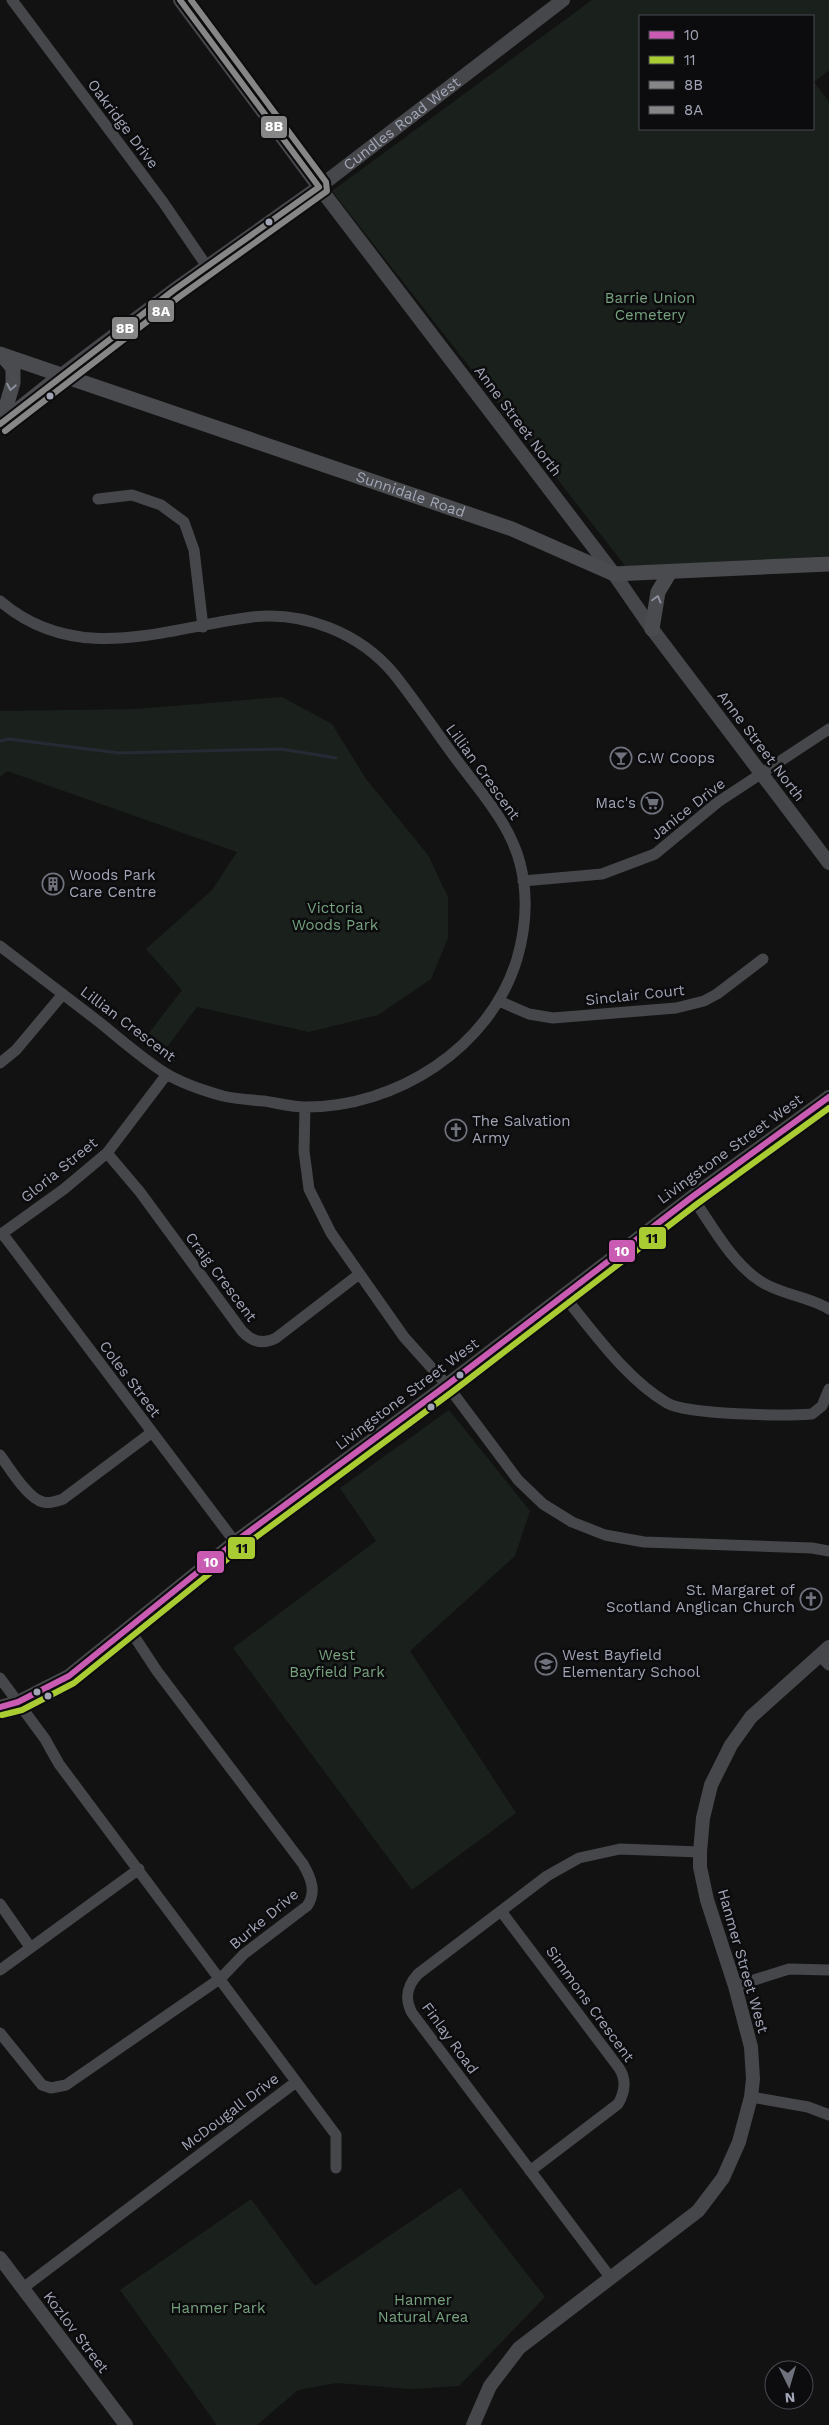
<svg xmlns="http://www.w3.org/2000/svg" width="829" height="2425" font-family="'Work Sans',sans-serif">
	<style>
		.green { fill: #1a211c; fill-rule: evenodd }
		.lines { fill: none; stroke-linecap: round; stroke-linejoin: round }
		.stream { stroke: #252b34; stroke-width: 3 }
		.minor { stroke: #46474b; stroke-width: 11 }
		.tertiary { stroke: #46474b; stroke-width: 14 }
		.secondary { stroke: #4a4b4f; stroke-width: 15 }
		.bus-1-casing { stroke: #0c0c0e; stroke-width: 10 }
		.bus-2-casing { stroke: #0c0c0e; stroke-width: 10 }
		.bus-3-casing { stroke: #0c0c0e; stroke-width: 10 }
		.bus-4-casing { stroke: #0c0c0e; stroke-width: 10 }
		.bus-1 { stroke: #ca5bb3; stroke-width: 6 }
		.bus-2 { stroke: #ac3; stroke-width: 6 }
		.bus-3 { stroke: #868686; stroke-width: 6 }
		.bus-4 { stroke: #868686; stroke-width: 6 }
		.oneway { stroke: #8b8e9c }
		.bus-dot { fill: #a1a5b5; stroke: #0c0c0e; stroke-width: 2 }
		.labels { text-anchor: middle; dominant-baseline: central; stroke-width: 5; stroke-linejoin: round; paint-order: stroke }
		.street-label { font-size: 15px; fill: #a1a5b5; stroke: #0c0c0e }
		.park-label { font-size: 15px; fill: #76a27e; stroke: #0c0c0e }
		.poi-label { font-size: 15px; fill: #a1a5b5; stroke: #0c0c0e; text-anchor: start }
		.line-badge { stroke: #0c0c0e; stroke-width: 2 }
		.badge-label { font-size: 14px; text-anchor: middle; font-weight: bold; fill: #fff }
		.pale-badge-label { font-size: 14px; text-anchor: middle; font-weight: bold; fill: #111 }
	</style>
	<rect width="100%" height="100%" fill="#121212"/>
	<path class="green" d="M592 0H829V70L814 82 829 102V556L626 567 332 191ZM640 16H813V129H640Z
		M282 697 332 724 366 779 428 855 448 897V938L431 979 378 1015 309 1032 197 1007 167 1047 149 1033 182 990 146 949 212 890 237 852 7 771 0 777V711L136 709Z
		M449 1410 530 1511 515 1556 410 1651 516 1813 412 1890 233 1648 376 1541 340 1488Z
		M460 2188 545 2297 459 2386 411 2389 337 2383 298 2390 257 2425H217L120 2290 251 2199 315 2286Z"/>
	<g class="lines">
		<path class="stream" d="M0 741 9 739 119 753 281 749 336 758"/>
		<path class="minor" d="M12 0 163 202 208 268
			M98 499 132 495 161 505 184 522 194 550 203 627
			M0 601C77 667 165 628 252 617 304 611 360 633 394 674 414 699 432 726 451 752 476 787 509 821 520 863 528 894 526 928 517 959 490 1048 397 1107 305 1107 292 1107 277 1103 264 1101 250 1100 236 1099 223 1096 205 1091 181 1083 165 1073 140 1057 117 1036 94 1018 63 994 31 970 0 946
			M523 881 602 874 655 854 718 802 829 729
			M499 1001 529 1014 553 1018 676 1008 704 1001 717 994 763 959
			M0 1063 16 1050 63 994
			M305 1107 304 1151 309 1189 331 1233 404 1337 447 1385 518 1480 543 1504 572 1522 605 1535 644 1542 812 1548 829 1551
			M107 1153 140 1192 242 1331C252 1342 263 1345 276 1338L358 1275
			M692 1197C712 1225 731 1262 760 1281 781 1295 808 1296 829 1309
			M2 1233 235 1542
			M0 1235 64 1189 107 1153 167 1074
			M563 1295C594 1332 625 1378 667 1403 688 1415 785 1416 812 1414L822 1406 829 1389
			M0 1455C9 1467 28 1499 43 1502 49 1504 57 1501 63 1499L151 1433
			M820 1656 829 1665
			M0 1678 45 1739 59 1764 336 2135V2168
			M0 1904 30 1947
			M501 1911 619 2068C627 2080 625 2092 618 2104L530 2171
			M0 1970 139 1869
			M735 1986 789 1969 829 1970
			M0 2033 42 2085 51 2088 66 2085 221 1978 244 1954 307 1906C317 1892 311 1878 303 1864L157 1671 128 1627
			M751 2097 808 2107 829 2115
			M610 2277 412 2013C404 1998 407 1986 418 1974L547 1876 579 1858 620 1849 700 1852
			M23 2288 296 2082"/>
		<g class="tertiary">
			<path d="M180 0 319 187 614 574 652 629 829 863"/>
			<path id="s1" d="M60 376 174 290 319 187 563 0"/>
			<path d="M0 1707 18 1702 69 1676 235 1542 447 1385 692 1197 829 1097"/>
			<path d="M0 2258 126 2425"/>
			<path d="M473 2425 490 2386 519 2348 698 2211 723 2178 739 2142 751 2097 753 2079 751 2047 735 1986 707 1900 700 1867V1852L703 1818 711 1785 731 1745 751 1717 829 1647"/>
		</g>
		<g class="secondary">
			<path id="s2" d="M0 354 512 529 614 574 829 564"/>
			<path d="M0 424 60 376"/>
			<path d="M1 424 13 383V368L2 355"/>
			<path d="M652 629 658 592 670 572"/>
		</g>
		<g class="bus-1-casing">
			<path id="bus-1" d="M0 1707 18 1702 69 1676 235 1542 447 1385 692 1197 829 1097"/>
		</g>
		<g class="bus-2-casing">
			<path id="bus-2" d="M2 1715 22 1710 74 1683 240 1549 452 1392 697 1204 829 1108"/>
		</g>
		<g class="bus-3-casing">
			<path id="bus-3" d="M0 424 174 290 319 187 180 0"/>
		</g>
		<g class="bus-4-casing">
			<path id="bus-4" d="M5 431 179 297 327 191 326 182 191 0"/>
		</g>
		<use href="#bus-1" class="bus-1"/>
		<use href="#bus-2" class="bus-2"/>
		<use href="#bus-3" class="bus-3"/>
		<use href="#bus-4" class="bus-4"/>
	</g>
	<defs><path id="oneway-chevron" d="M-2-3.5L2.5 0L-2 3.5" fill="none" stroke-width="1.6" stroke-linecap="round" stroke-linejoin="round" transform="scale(1.25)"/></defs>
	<g class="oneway">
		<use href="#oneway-chevron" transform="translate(11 387) rotate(101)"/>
		<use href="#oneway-chevron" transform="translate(657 599) rotate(-75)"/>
	</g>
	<defs>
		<g id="bar-ring" transform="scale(1.125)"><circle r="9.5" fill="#0c0c0e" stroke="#6f727c" stroke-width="1.5"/><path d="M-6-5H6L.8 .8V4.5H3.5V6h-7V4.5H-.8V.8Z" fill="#6f727c"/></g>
		<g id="supermarket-ring" transform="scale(1.125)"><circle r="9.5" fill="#0c0c0e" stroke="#6f727c" stroke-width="1.5"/><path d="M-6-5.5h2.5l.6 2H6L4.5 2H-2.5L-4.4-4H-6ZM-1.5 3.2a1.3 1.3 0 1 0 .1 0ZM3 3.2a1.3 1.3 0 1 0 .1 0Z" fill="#6f727c"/></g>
		<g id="building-ring" transform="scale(1.125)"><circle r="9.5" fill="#0c0c0e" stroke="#6f727c" stroke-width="1.5"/><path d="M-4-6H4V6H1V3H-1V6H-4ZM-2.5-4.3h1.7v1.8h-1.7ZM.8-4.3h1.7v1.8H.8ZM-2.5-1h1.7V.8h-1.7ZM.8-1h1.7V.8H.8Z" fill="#6f727c"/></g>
		<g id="church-ring" transform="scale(1.125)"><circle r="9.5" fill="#0c0c0e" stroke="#6f727c" stroke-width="1.5"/><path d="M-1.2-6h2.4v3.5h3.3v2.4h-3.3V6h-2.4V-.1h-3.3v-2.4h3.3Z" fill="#6f727c"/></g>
		<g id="school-ring" transform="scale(1.125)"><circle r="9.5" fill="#0c0c0e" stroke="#6f727c" stroke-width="1.5"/><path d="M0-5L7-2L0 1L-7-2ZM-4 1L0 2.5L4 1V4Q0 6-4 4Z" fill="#6f727c"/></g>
	</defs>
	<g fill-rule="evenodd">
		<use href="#bar-ring" x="621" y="758"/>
		<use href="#supermarket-ring" x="652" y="803"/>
		<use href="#building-ring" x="53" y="884"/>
		<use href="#church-ring" x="456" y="1130"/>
		<use href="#church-ring" x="811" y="1599"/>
		<use href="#school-ring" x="546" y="1664"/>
	</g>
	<g class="bus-dot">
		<circle cx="269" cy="222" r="4.5"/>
		<circle cx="50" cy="396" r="4.5"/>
		<circle cx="460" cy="1375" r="4.5"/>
		<circle cx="431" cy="1407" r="4.5"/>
		<circle cx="37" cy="1692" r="4.5"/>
		<circle cx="48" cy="1696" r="4.5"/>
	</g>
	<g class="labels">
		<g class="street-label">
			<text stroke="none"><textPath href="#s1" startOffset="425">Cundles Road West</textPath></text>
			<text transform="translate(123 124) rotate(53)">Oakridge Drive</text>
			<text transform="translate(518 421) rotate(53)">Anne Street North</text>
			<text stroke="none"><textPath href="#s2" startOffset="434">Sunnidale Road</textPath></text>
			<text transform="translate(761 746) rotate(53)">Anne Street North</text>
			<text transform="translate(483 772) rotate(54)">Lillian Crescent</text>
			<text transform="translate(688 809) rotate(-38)">Janice Drive</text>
			<text transform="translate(635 995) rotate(-6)">Sinclair Court</text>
			<text transform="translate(128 1024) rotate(37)">Lillian Crescent</text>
			<text transform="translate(730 1149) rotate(-36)">Livingstone Street West</text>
			<text transform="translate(59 1170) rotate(-39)">Gloria Street</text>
			<text transform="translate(221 1277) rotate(53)">Craig Crescent</text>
			<text transform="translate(130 1379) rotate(53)">Coles Street</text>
			<text transform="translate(407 1394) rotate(-37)">Livingstone Street West</text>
			<text transform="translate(264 1919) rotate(-40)">Burke Drive</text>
			<text transform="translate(743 1961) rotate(74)">Hanmer Street West</text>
			<text transform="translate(590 2004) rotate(54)">Simmons Crescent</text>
			<text transform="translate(450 2038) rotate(54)">Finlay Road</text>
			<text transform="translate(230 2112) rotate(-37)">McDougall Drive</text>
			<text transform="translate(76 2332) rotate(53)">Kozlov Street</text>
		</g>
		<g class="park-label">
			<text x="650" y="298">Barrie Union<tspan x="650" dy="17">Cemetery</tspan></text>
			<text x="335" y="908">Victoria<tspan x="335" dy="17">Woods Park</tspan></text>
			<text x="337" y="1655">West<tspan x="337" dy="17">Bayfield Park</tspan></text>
			<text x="423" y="2300">Hanmer<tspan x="423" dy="17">Natural Area</tspan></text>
			<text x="218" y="2308">Hanmer Park</text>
		</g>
		<g class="poi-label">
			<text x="637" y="758">C.W Coops</text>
			<text x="636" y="803" text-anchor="end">Mac's</text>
			<text x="69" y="875">Woods Park<tspan x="69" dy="17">Care Centre</tspan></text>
			<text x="472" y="1121">The Salvation<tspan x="472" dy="17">Army</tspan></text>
			<text x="795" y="1590" text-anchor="end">St. Margaret of<tspan x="795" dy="17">Scotland Anglican Church</tspan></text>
			<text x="562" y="1655">West Bayfield<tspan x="562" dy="17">Elementary School</tspan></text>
		</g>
	</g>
	<g class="line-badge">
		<rect x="260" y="115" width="28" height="24" rx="5" fill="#868686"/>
		<rect x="147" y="299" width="28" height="24" rx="5" fill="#868686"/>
		<rect x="111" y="316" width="28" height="24" rx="5" fill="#868686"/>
		<rect x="638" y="1226" width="29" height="24" rx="5" fill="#ac3"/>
		<rect x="608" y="1239" width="28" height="24" rx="5" fill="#ca5bb3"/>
		<rect x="227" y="1536" width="29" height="24" rx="5" fill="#ac3"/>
		<rect x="196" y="1550" width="29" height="24" rx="5" fill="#ca5bb3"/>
	</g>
	<g class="badge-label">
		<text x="274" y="131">8B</text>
		<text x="161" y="316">8A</text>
		<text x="125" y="333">8B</text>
		<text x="622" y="1256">10</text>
		<text x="211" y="1567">10</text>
	</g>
	<g class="pale-badge-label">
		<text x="652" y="1243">11</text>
		<text x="242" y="1553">11</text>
	</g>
	<rect x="639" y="15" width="175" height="115" fill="#0c0c0e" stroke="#484951"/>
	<rect x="649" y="31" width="25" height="8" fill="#ca5bb3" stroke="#484951"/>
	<text x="684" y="40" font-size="15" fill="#a1a5b5">10</text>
	<rect x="649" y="56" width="25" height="8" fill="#aacc33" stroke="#484951"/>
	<text x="684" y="65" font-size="15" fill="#a1a5b5">11</text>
	<rect x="649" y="81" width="25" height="8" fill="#868686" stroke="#484951"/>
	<text x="684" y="90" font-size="15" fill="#a1a5b5">8B</text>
	<rect x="649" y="106" width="25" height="8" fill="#868686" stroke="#484951"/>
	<text x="684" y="115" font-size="15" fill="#a1a5b5">8A</text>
	<g transform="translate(789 2385) rotate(175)"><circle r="24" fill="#0c0c0e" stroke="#484951"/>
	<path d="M0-4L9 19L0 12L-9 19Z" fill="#6f727c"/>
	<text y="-8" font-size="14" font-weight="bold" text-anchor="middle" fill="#a1a5b5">N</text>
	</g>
</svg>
